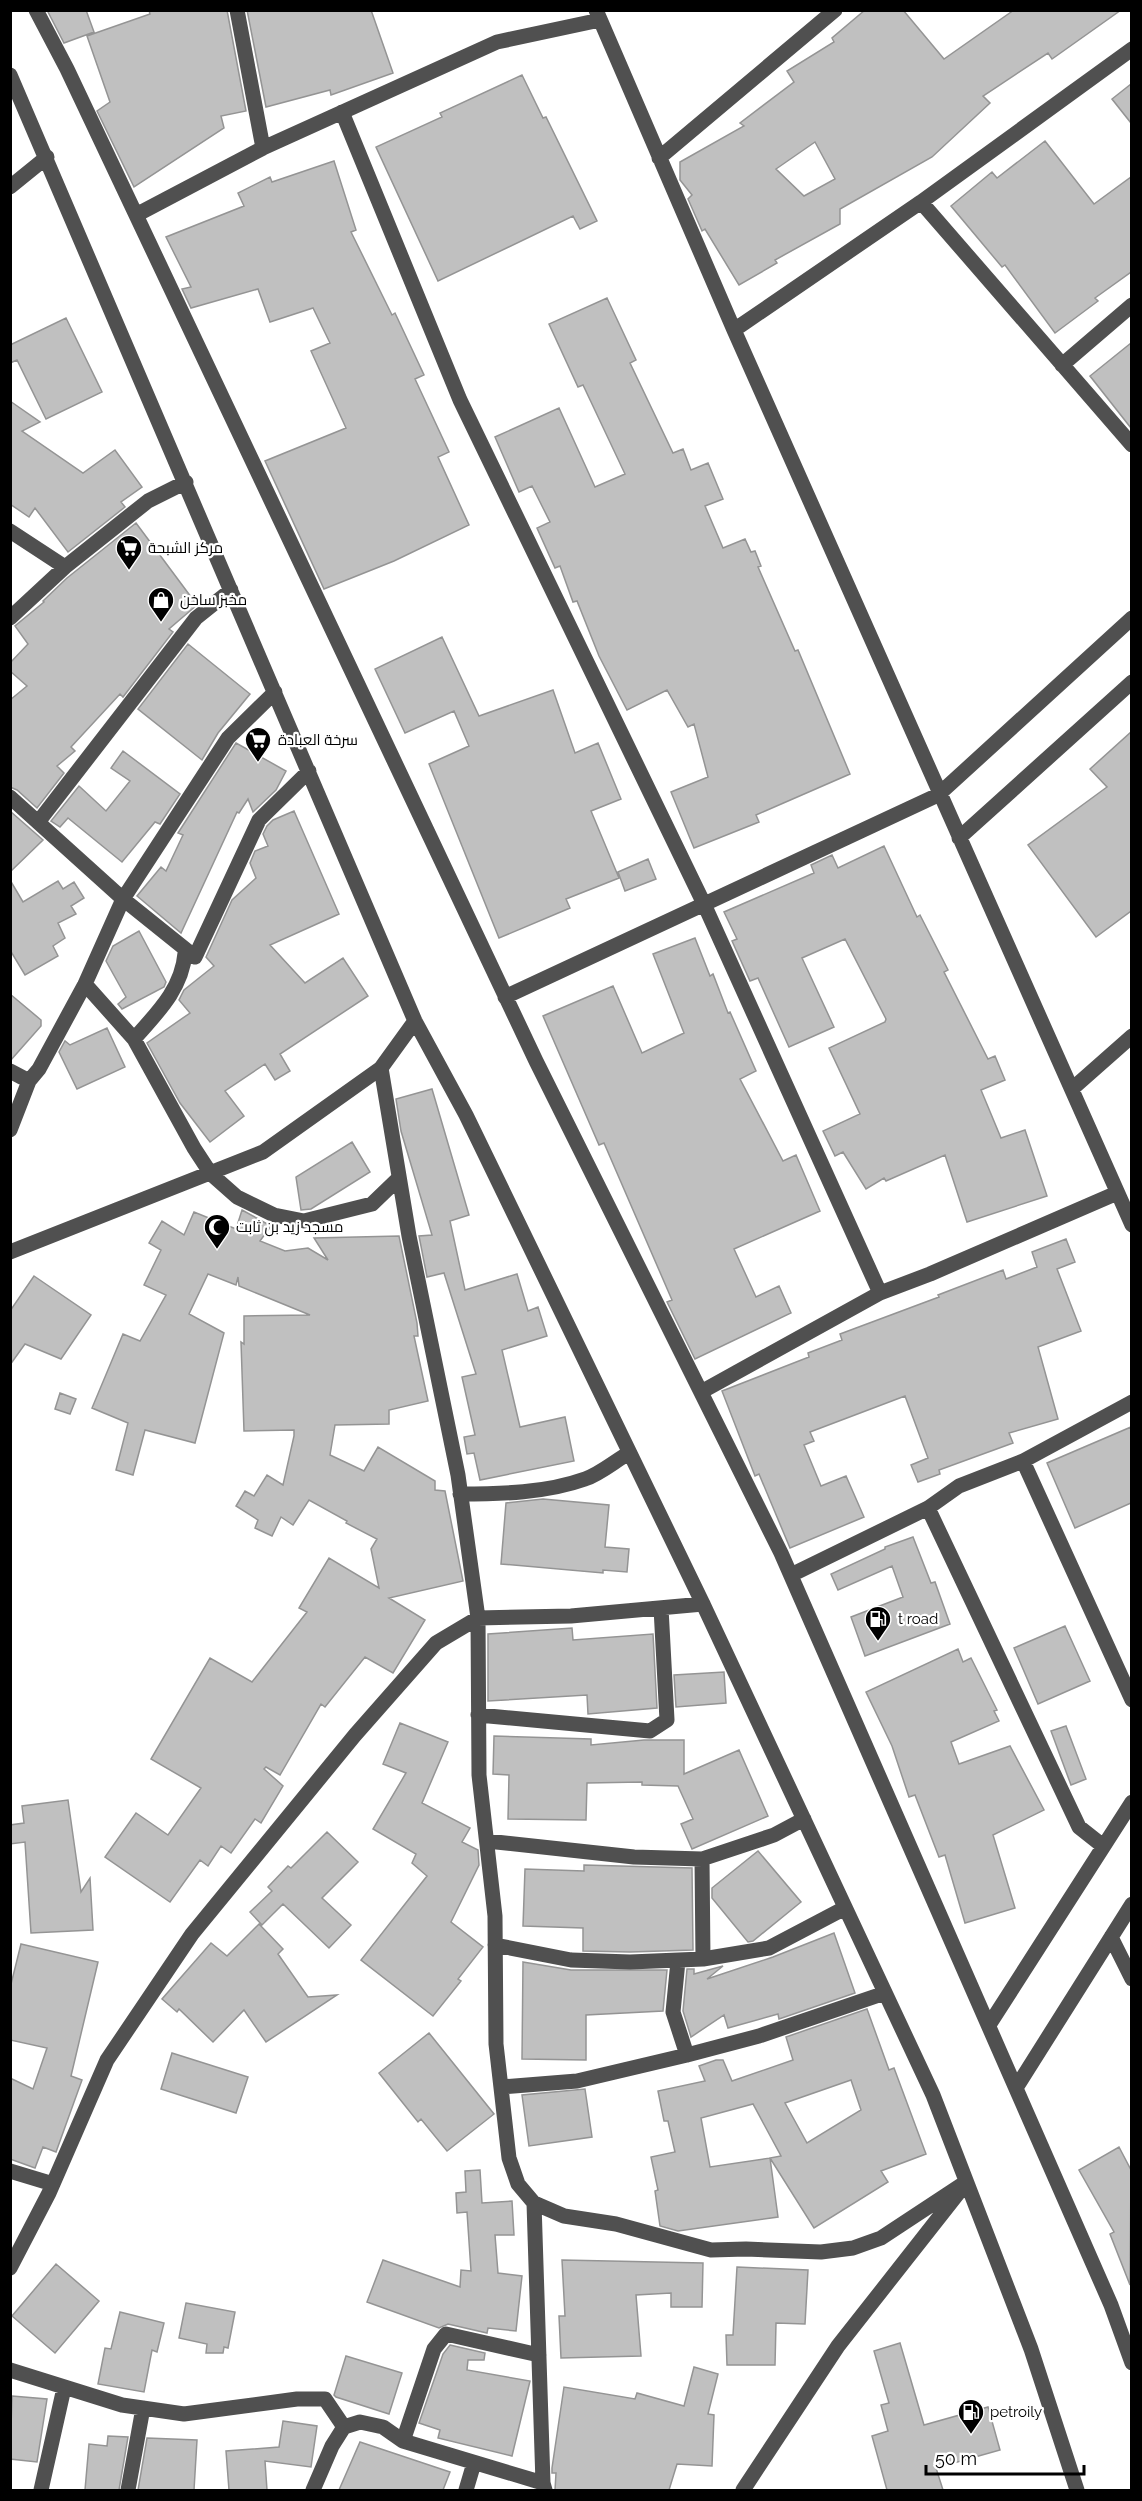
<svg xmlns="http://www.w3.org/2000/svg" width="1142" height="2501" font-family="Raleway,Cairo,sans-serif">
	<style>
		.building { fill: #c0c0c0; stroke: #949494; stroke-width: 1.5; fill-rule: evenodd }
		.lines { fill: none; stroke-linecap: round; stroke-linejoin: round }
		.minor { stroke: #505050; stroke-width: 15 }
		.labels { text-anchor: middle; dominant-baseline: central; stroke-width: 4.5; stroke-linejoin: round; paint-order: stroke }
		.poi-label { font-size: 15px; fill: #000; stroke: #fff; text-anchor: start }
	</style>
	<rect width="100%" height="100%" fill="#fff"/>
	<path class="building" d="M47 10H86L94 32 64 43Z
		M149 10H227L246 111 221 116 224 128 134 187 97 111 110 102 87 36 150 14Z
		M247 10H371L393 73 331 95 330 90 266 107Z
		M865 10H903L944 59 1014 10H1121L1052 59 1048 53 983 96 990 103 932 157 840 209V224L775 260 777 263 739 285 705 229 702 231 688 199 692 195 680 180V162L744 126 740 123 794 82 787 71 834 42 832 38ZM815 142 835 179 804 196 776 169Z
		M522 75 543 118 546 117 597 221 580 229 573 216 438 281 376 147 442 117 440 113Z
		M1131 84V123L1112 99Z
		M1045 141 1094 204 1131 177V272L1095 298 1098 301 1055 333 1005 265 1002 267 951 206 992 172 997 178Z
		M334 161 356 230 351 232 392 315 395 313 424 375 415 379 449 452 438 457 469 525 394 561 324 589 265 461 346 428 311 351 330 343 313 308 270 322 258 289 191 308 182 289 191 287 166 237 244 206 238 193 270 177 272 182Z
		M607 298 636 360 630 363 673 453 683 449 691 470 708 463 723 499 705 506 723 548 745 539 751 552 755 551 761 566 758 567 795 651 798 650 850 774 756 815 759 822 694 848 671 792 708 777 694 724 688 727 667 690 627 710 599 656 577 601 573 602 560 566 555 568 537 528 550 522 532 486 519 492 495 437 559 408 595 487 625 474 583 385 578 387 549 324Z
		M66 318 102 392 46 419 17 360 10 363V345Z
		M1131 343V428L1090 376Z
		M10 401 40 422 22 431 83 473 115 450 142 487 121 502 125 507 68 552 35 508 29 517 10 504Z
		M136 523 197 605 169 629 173 632 123 697 120 694 71 747 75 751 57 766 64 773 37 808 17 790 10 787V700L27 686 10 671V663L28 644 15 626 44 602 43 601 67 578Z
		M442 637 479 716 553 690 575 753 598 743 621 799 591 811 619 878 566 899 570 908 499 938 429 764 469 746 454 711 405 733 375 669Z
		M188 644 250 694 218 733 202 760 138 709Z
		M1131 732V911L1096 937 1028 845 1107 787 1090 769Z
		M236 743 286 771 276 790 253 812 248 799 239 813 237 812 181 933 137 896 161 867 166 871 183 835 178 833Z
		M123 751 180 794 160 824 155 822 122 862 68 818 60 827 51 821 79 786 106 811 130 781 111 768Z
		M10 811 43 840 10 872Z
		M294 811 339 914 270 945 305 983 343 958 368 996 280 1054 290 1071 275 1080 265 1064 225 1091 244 1116 210 1142 180 1103 147 1043 190 1013 179 1000 184 990 214 966 206 957 232 900 256 878 250 863 255 851 268 846 263 834 267 826 273 820Z
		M884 846 917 917 920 915 948 970 944 972 988 1059 995 1056 1005 1080 981 1090 1001 1138 1025 1130 1047 1196 967 1222 945 1155 886 1181 884 1178 866 1189 843 1152 835 1156 823 1131 860 1114 829 1048 885 1022 886 1019 845 939 802 958 834 1027 789 1047 758 978 750 981 732 941 737 939 724 912 814 873 811 865 832 855 838 868Z
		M648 859 656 879 625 891 618 872Z
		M10 880 23 902 58 881 63 889 74 882 84 898 71 906 76 914 58 923 65 938 53 946 58 956 25 975 10 950Z
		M139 931 166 982 164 987 122 1009 118 1004 126 997 106 961 113 946Z
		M695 938 710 976 713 974 728 1013 730 1012 756 1071 740 1079 783 1161 796 1155 820 1211 734 1249 756 1297 779 1286 791 1313 695 1359 667 1302 672 1300 604 1143 599 1145 543 1016 613 986 642 1053 684 1033 653 954Z
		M10 994 41 1020V1026L10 1061Z
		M107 1028 125 1067 77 1089 59 1052 65 1041 70 1045Z
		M432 1089 469 1215 450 1221 465 1290 517 1274 528 1311 538 1307 547 1336 502 1350 520 1427 565 1417 574 1461 480 1480 474 1453 467 1454 464 1437 475 1435 462 1377 476 1374 444 1273 427 1277 419 1236 432 1235 401 1131 396 1099Z
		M352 1142 370 1172 311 1209 301 1210 296 1177Z
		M242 1210 271 1226 260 1241 285 1251 308 1248 328 1260 314 1238 399 1236 417 1323 418 1336H414L428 1401 389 1410V1424L335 1425 330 1455 364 1471 378 1447 435 1481V1490L445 1491 463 1581 389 1598 425 1620 393 1673 365 1657 325 1707 321 1704 280 1775 266 1767 264 1769 283 1786 261 1823 255 1819 231 1853 221 1846 208 1866 200 1860 170 1902 105 1857 136 1813 168 1835 201 1788 151 1759 210 1658 252 1682 307 1612 299 1608 329 1558 379 1588 371 1549 377 1539 346 1523 347 1521 309 1500 293 1525 281 1517 272 1536 255 1528 258 1520 236 1506 245 1491 254 1496 267 1475 283 1485 294 1436V1430L244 1431 241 1342 244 1344V1316L310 1315 239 1286 238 1277 236 1285 208 1274 189 1314 224 1333 195 1443 145 1430 133 1475 116 1470 128 1423 92 1408 123 1334 140 1341 166 1295 144 1285 161 1250 149 1243 162 1221 184 1235 194 1212 236 1229Z
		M1066 1239 1075 1262 1057 1269 1081 1331 1038 1347 1058 1419 1009 1433 1013 1443 939 1470 940 1474 918 1482 911 1465 928 1458 905 1396 810 1432 814 1441 804 1445 821 1486 846 1476 864 1517 790 1548 759 1474 755 1476 722 1391 809 1357 808 1353 842 1340 840 1334 939 1297 938 1295 1003 1270 1006 1279 1037 1267 1032 1252Z
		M34 1276 91 1315 61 1359 25 1344 10 1365V1311Z
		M60 1393 76 1399 70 1414 55 1409Z
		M1131 1427V1503L1075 1528 1047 1463Z
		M543 1499 609 1505 605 1547 629 1549 627 1572 603 1570V1573L501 1564 506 1503Z
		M913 1537 931 1583 935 1582 950 1624 865 1656 851 1617 903 1597 892 1566 838 1590 831 1574 885 1549V1547Z
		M1065 1626 1090 1681 1038 1704 1014 1648Z
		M572 1628 573 1640 653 1634 657 1708 588 1714 587 1695 488 1701V1634Z
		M958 1649 963 1662 971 1658 997 1710 994 1711 999 1721 951 1742 959 1764 1010 1746 1044 1810 993 1835 1015 1908 965 1923 945 1855 939 1857 915 1795 909 1797 892 1746 866 1692Z
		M724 1672 726 1703 676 1707 674 1675Z
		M400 1723 448 1742 422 1803 470 1828 462 1842 478 1850 479 1865 451 1922 483 1947 458 1979 461 1981 433 2016 361 1960 427 1876 412 1863 416 1854 373 1829 406 1773 383 1764Z
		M1066 1726 1086 1779 1071 1785 1051 1731Z
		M494 1736 591 1739V1745L644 1740H684V1774L739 1750 768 1816 692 1849 681 1824 693 1819 678 1786 642 1785V1782L587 1783 586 1820 508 1819 509 1775 493 1774Z
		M68 1800 81 1892 90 1878 93 1930 31 1933 25 1842 10 1844V1825L24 1823 22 1806Z
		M327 1832 358 1862 322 1898 351 1925 329 1948 283 1904 262 1925 250 1912 272 1891 268 1887 288 1866 291 1868Z
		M758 1851 801 1902 753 1941 748 1942 712 1898V1888Z
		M584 1865 692 1868 693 1950 630 1952 583 1951V1928L523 1926 525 1869 584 1871Z
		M259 1924 283 1949 278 1954 308 1997 337 1995 266 2042 244 2010 213 2042 179 2009 177 2012 162 1999 211 1943 227 1956Z
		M834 1933 855 1993 779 2019 778 2014 728 2028 724 2015 691 2037 683 2011 687 1969H694V1974L723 1966 707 1979 773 1957Z
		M21 1944 98 1962 71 2076 82 2080 56 2152 43 2147 35 2168 10 2159V2078L33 2089 47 2048 10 2040V1988Z
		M523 1962 571 1970H667L663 2011 586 2015V2060L522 2059Z
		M867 2009 889 2070 894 2068 926 2154 881 2171 888 2182 814 2228 770 2158 781 2156 753 2104 701 2118 710 2167 770 2158 778 2217 678 2231 660 2226 655 2191 658 2190 651 2157 675 2152 668 2121H664L658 2091 705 2081 699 2066 716 2060H723L732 2081 793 2060 786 2037ZM851 2080 861 2110 807 2143 785 2103Z
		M429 2033 494 2114 447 2151 421 2119 418 2122 379 2073Z
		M172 2053 248 2077 236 2113 161 2089Z
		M585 2089 592 2137 529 2146 522 2095Z
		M1119 2147 1131 2170 1130 2285 1110 2234 1114 2232 1079 2170Z
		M480 2170 482 2203 512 2201 514 2235H495L498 2273 522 2276 516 2331 488 2328 487 2333 448 2324 439 2328 367 2302 383 2260 460 2287 461 2270 471 2271 467 2212 457 2213 456 2193 466 2192 465 2171Z
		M562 2260 703 2263 702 2307H671V2293L636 2295 641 2356 561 2358 559 2316H565Z
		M56 2264 99 2301 55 2353 12 2316Z
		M737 2267 808 2270 805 2324 776 2323 775 2365H727L726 2335H733Z
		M186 2303 235 2312 228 2348 224 2347 223 2353H206L207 2344 179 2338Z
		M120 2312 164 2323 157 2352 152 2350 144 2392 98 2384 105 2348 111 2349Z
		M900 2343 924 2425 988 2407 1000 2450 936 2468 943 2490H887L872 2436 888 2431 881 2405 889 2403 874 2351Z
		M450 2345 485 2353 484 2360H468L467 2370 530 2381 512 2456 438 2438 440 2430 419 2423 443 2354Z
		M346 2356 402 2373 389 2414 336 2397 334 2395Z
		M694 2367 718 2374 708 2414 714 2415 712 2466 677 2464 669 2490H555L556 2473H552V2468L564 2387 635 2399 637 2393 684 2406Z
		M12 2396 47 2399 37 2462 10 2459Z
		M283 2421 317 2426 311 2467 265 2461 267 2490H229L226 2451 279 2447Z
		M108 2436 128 2437 119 2490H85L89 2444 107 2446Z
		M147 2438 197 2440 194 2490H138Z
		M360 2442 450 2472 443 2490H339Z"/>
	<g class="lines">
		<path class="minor" d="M36 10 67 69 536 1061 781 1553 1111 2305 1132 2363
			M237 10 263 148
			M596 10 734 330 1132 1225
			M10 75 415 1021 466 1115 703 1604 933 2095 1031 2349 1077 2490
			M342 112 460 400 704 904 880 1293
			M659 158 835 10
			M10 187 47 157
			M921 202 1132 445
			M136 215 263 148 497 42 600 20
			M734 330 921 202 1132 49
			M1062 365 1132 305
			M10 531 65 567
			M10 618 65 567 148 501 186 482
			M10 797 123 899 194 956
			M39 821 196 618 231 590
			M959 838 1132 682
			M85 984 134 1039 194 1148 211 1174 237 1197 274 1215 304 1221 372 1204 399 1178
			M505 997 938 795 1132 618
			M134 1039C157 1013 182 989 185 953L195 957 259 820 309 771
			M381 1068 409 1236 458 1475 478 1618 479 1775 495 1916 496 2044 509 2158 518 2184 534 2203 564 2216 616 2224 711 2250 746 2249 821 2252 853 2248 881 2238 966 2182
			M10 1071 29 1081
			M1072 1089 1132 1036
			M10 1130 29 1081 39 1069 85 984 123 899 228 738 275 692
			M10 1252 263 1152 381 1068 415 1021
			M701 1392 880 1293 930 1274 1117 1193
			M1023 1461 1132 1700
			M460 1494C501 1494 546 1493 585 1479 600 1474 615 1461 629 1453
			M928 1508 1079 1827 1103 1846
			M791 1575 928 1508 959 1486 1023 1461 1132 1402
			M478 1715 650 1731 667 1720 661 1608
			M487 1841 634 1857 702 1859 774 1835 804 1819
			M702 1859 703 1959
			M1111 1937 1132 1979
			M495 1945 571 1960 630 1962 703 1959 769 1948 845 1908
			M678 1961 673 2012 687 2055
			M989 2025 1132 1802
			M501 2087 577 2081 687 2055 759 2036 885 1993
			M1016 2088 1132 1904
			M10 2171 53 2184
			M534 2203 543 2483 545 2490
			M10 2268 49 2193 107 2060 192 1934 355 1735 436 1643 478 1618 571 1616 703 1604
			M10 2370 122 2405 184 2414 297 2399H325L344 2427
			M403 2441 434 2349 446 2334 539 2355
			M41 2490 64 2388
			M128 2490 143 2408
			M313 2490 332 2446 344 2427 360 2422 383 2427 403 2441 543 2483
			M466 2490 474 2463
			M743 2490 838 2346 959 2192"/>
	</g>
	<defs>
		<g id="supermarket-pin" transform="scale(1.35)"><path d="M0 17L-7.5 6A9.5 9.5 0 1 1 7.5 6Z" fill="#000" stroke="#fff"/><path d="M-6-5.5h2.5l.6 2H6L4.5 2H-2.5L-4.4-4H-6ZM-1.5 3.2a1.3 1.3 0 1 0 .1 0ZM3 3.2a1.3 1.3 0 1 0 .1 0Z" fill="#fff"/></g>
		<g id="shop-pin" transform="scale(1.35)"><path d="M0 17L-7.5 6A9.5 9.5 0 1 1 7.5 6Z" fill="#000" stroke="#fff"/><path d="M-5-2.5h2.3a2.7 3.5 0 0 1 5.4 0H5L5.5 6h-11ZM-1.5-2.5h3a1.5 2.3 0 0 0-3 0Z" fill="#fff"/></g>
		<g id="mosque-pin" transform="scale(1.35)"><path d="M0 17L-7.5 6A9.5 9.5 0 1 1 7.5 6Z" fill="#000" stroke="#fff"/><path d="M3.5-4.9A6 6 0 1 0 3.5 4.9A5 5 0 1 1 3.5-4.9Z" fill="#fff"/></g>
		<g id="fuel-pin" transform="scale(1.35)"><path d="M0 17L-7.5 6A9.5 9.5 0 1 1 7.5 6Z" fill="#000" stroke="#fff"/><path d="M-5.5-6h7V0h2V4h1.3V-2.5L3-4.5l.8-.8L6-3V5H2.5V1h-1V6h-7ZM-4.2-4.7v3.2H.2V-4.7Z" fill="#fff"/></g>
	</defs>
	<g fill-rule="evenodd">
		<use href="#supermarket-pin" x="129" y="548"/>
		<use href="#shop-pin" x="161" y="600"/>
		<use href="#supermarket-pin" x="258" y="740"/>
		<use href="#mosque-pin" x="217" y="1227"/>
		<use href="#fuel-pin" x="878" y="1619"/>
		<use href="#fuel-pin" x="971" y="2412"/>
	</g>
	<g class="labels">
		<g class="poi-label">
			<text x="148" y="548">مركز الشبحة</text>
			<text x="180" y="600">مخبز ساخن</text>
			<text x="278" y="740">سرخة العبادة</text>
			<text x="236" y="1227">مسجد زيد بن ثابت</text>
			<text x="898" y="1619">t road</text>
			<text x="990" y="2412">petroily</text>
		</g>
	</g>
	<rect width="1142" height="2501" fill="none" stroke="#000000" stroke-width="24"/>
	<path d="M926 2465v9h158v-9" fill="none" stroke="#000000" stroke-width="3"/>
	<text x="935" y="2465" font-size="18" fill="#000000" stroke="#ffffff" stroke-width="4.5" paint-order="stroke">50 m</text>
</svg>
